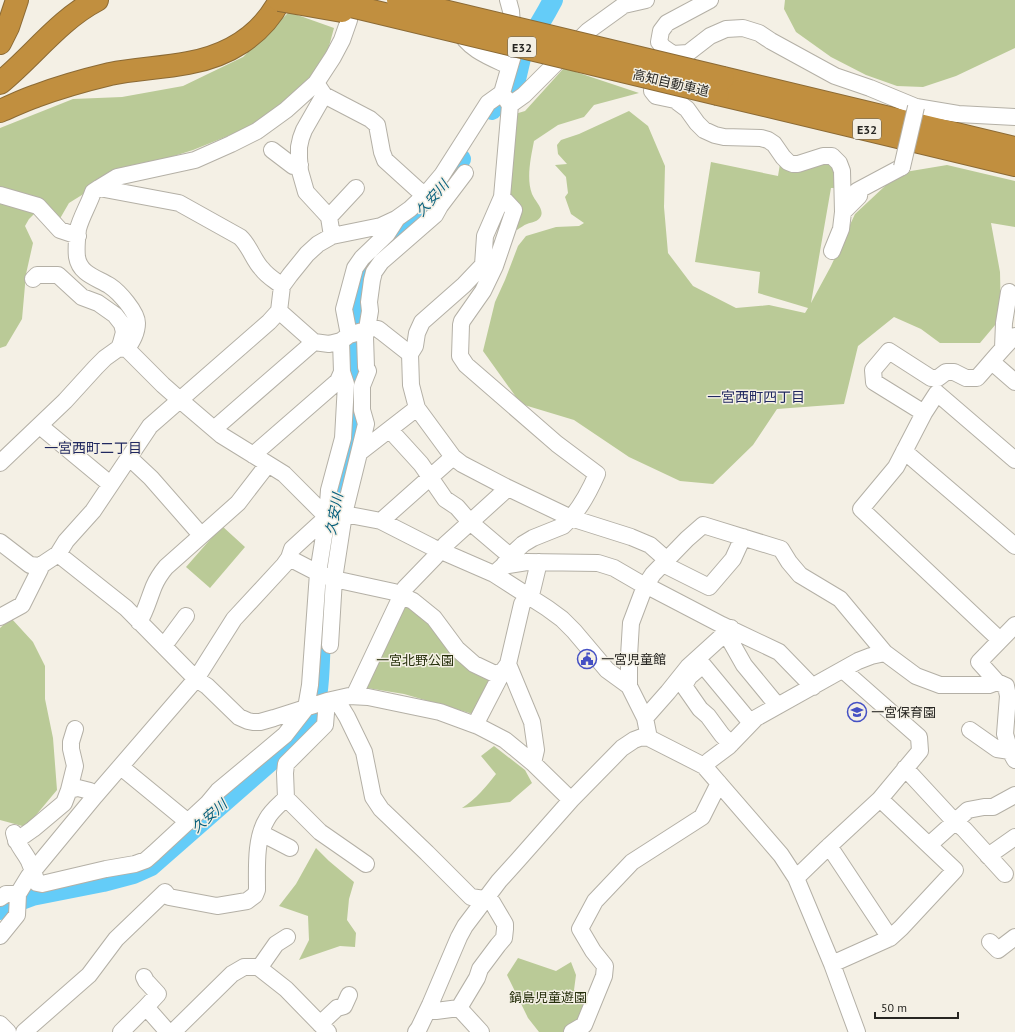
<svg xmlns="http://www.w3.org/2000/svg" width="1015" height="1032" font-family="'PT Sans','Noto Sans JP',sans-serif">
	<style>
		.green { fill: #baca97 }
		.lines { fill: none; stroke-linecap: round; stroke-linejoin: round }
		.river { stroke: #64ccf8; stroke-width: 20 }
		.minor-casing { stroke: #b4b0a6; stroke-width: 18 }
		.highway-casing { stroke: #8b6a35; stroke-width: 24 }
		.minor { stroke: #fff; stroke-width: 16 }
		.highway { stroke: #c18f3f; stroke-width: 22 }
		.minor-bridge-casing { stroke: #b4b0a6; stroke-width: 18; stroke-linecap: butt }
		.highway-bridge-casing { stroke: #8b6a35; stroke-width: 24; stroke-linecap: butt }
		.minor-bridge { stroke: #fff; stroke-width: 16 }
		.highway-bridge { stroke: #c18f3f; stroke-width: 22 }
		.labels { text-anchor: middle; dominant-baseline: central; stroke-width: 3; stroke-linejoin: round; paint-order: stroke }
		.shield { fill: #f4f0e5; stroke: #64635c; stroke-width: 1 }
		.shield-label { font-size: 12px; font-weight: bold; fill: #272622 }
		.street-label { font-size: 13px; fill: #272622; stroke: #f4f0e5 }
		.poi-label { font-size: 13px; fill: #272622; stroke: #f4f0e5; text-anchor: start }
		.park-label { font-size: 13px; fill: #252e0a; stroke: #f4f0e5 }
		.water-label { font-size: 14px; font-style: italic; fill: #08607d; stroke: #f4f0e5 }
		.neighbourhood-label { font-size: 14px; fill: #202860; stroke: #f4f0e5 }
	</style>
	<rect width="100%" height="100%" fill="#f4f0e5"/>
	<path class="green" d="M785 0H1015V48L956 76 923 87 897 86 866 75 831 57 796 32 784 9Z
		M289 12 334 28 328 50 310 78 285 106 245 129 193 150 114 175 69 203 58 222 43 205 29 219 25 226 33 243 26 274 22 319 6 346 0 348V128L73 99 122 97 183 86 243 57Z
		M564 68 639 93 594 105 584 117 558 125 534 141C531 157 526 178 532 194 535 201 544 209 541 216 538 222 532 222 527 224 524 225 520 228 517 230L518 209 505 195 515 114 525 111Z
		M629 111 648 126 665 166 664 207 668 253 693 286 736 308 769 305 805 313 808 308 758 293 760 272 695 262 711 162 778 176 780 164H835L837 188H831L811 303 831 266 855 214 899 173 947 165 1015 181V227L991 223 1000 272 1001 318 980 343H940L921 329 894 317 858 346 844 404 777 409 753 445 713 484 680 481 629 457 574 420 521 404 483 351 495 302 505 280 518 246 526 236 556 227 579 226 584 223 571 214 565 197 568 193 566 177 555 165 567 164 558 154 557 145 561 140 579 134Z
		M222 526 245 547 210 588 186 567Z
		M407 602 494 681 473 714 404 694 367 688Z
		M11 618 33 642 45 666V699L53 738 57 790 26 827 0 820V628Z
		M494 746 525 770 532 783 510 802 462 808C476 799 486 787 496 774L481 756Z
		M316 848 329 861 354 882 349 899 347 920 356 933 355 947 340 946 299 960 309 940 308 916 279 906 296 884Z
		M518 958 556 971 571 962 576 975 574 990 592 1009 576 1024 564 1032H539L528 1018 507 975Z"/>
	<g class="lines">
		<path class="river" d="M492 110 496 104 514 88 522 54 547 11 553 0
			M327 566 333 531 336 499 348 447 357 371 354 309 357 286 363 269 374 253 422 212 440 193 461 159
			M0 910 5 906 32 896 103 882 133 874 151 866 304 732C322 704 319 668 321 636"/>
		<g class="minor-casing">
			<path id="minor" d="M710 0 667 23 661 31 659 42 663 47 673 54 688 53 710 36 726 29 743 28 759 33 771 41 835 76 870 88 916 107 958 114 1015 117
				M459 30C467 49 492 58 509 66
				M655 68 652 91 656 96 675 100 687 109 697 123 704 130 715 135 724 137 761 138 768 140 774 144 783 157 788 162 793 164H798L823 156H832L839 163 842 171 843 212 841 229 832 251
				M316 83 324 95 304 130 301 138 299 147V158L300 171 306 192 329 217 332 236
				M324 95 370 119 377 125 382 152 385 160 417 189 432 200
				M510 105 524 95 588 31 624 5 646 0
				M272 150 293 166 300 165
				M99 188 117 177 195 160 231 144 257 131 286 110 316 83 333 57 342 40 349 20 353 0
				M0 195 38 206 60 230 78 236
				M502 197 514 210 495 266 483 291 462 321 461 325 460 356 466 365 557 444 597 474C590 490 582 505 571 518L508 488 462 464 453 457 417 408 411 385 410 354 382 332 378 329 373 328 349 335 341 341 329 344 314 342 279 311 282 286 290 275 307 254 318 244 332 236 381 226 396 219 410 209 426 194 442 175 488 103 502 93 514 52 511 11 508 0
				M843 212 859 196 857 191 902 167
				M329 217 356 188
				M33 279 37 275H58L82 297 98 303 115 315 122 324 124 332 121 343 119 348
				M349 335 344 309 355 268 362 258 387 234 396 220
				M1003 348 1004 323 1009 292
				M127 349C132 341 137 333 137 323 137 312 119 292 110 286 98 278 80 275 77 257 76 249 77 238 78 229 81 217 89 204 93 192L99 188 179 203 240 237C250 246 253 260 262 269 267 276 276 281 282 286
				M410 354 415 346 417 333 422 322 464 285 483 265 485 236 502 197 510 105 502 93
				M992 362 1015 382
				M924 413 874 382 873 370 889 351 931 378H938L946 372H954L966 378H977C990 364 1001 349 1015 336
				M40 426 110 484
				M214 429 314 342
				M390 430 421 464 445 499 457 507 470 522 510 556
				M904 451 1015 546
				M359 453 366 424 362 410V386L368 371 366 367 365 337 367 329 370 311 369 302 372 280 374 272 381 262 435 215 440 206 465 173
				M253 455 338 381 342 372
				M128 459 135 463 151 478 201 535
				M0 463 65 401 96 367 105 358 119 348 127 349 163 385 180 400 221 435 284 474 327 517
				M381 521 453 457
				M0 542 30 565 40 566 58 554 66 541 93 511 150 426 269 322 279 311
				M58 554 126 608 196 679 207 686 239 717 248 721 253 722H260L274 718 327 701 349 696 368 697 440 712 478 726 505 740 533 763 571 800
				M289 558 318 573 334 579 394 592 413 601 434 618 457 649 474 664 495 674 503 671 508 664 522 604 532 591 539 562
				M663 564 709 587 733 559 743 537
				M503 566 510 556 523 544 533 538 563 526 571 518 631 537 650 545 667 560
				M494 574 503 566 527 562 598 563 614 568 645 586 653 589 722 625 779 652 813 687
				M0 617 22 605 40 569V566
				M139 622C146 611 149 598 154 586 157 579 161 573 166 567L238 503 268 464
				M1015 625 979 662 997 682 1006 686 1008 696 1005 734 1010 751 1015 760
				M731 628V642L744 665 777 705
				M1000 640 861 509 896 467 924 413 937 393 1015 460
				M163 645 169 639 186 616
				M330 645 334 579 344 514 359 453 417 408
				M508 664 532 722 536 750 533 763
				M629 686V656L631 623 645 586 653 574 687 539 703 525 781 549 789 562 800 575 840 599 885 653 916 676 940 685H989L997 682
				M354 696 405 588 435 557 445 545 508 488
				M336 699 347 717 364 752 373 797 381 809 427 853 471 897 484 899 492 902 505 924V929L504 938 498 945 480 969 477 978 459 1008
				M645 718 668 692 688 667 731 628
				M475 725 503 671
				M75 729 71 742V749L75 766 69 790 78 788 90 791 95 796
				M970 730 997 749 1010 751
				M731 744 722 735 708 716 700 709 684 686 689 677 703 665 751 723
				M704 766 709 761 729 746 756 718 858 661 871 656 885 653
				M121 767 188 822
				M905 768 955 822 964 829 1005 874
				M286 798 320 832 366 864
				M14 833C16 844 24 851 29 861 32 868 35 876 37 883L42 884 106 869 135 864 146 860 154 853 208 803 218 791 285 735 306 708 310 685 318 573 327 517 329 490 343 438 346 384 342 372 341 341
				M261 833 290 848
				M16 841 33 829 64 803 69 790
				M929 845 968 810 984 807H993L1015 795
				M829 846 890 938
				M988 856 1015 837
				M796 878 826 849 880 799 920 751 919 737 843 670
				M0 898 6 894H18
				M0 936 17 915 18 894 29 876 95 796 196 679 234 619 284 565 289 558 292 549 327 517 344 514 381 521 432 547 494 574 547 608 562 619 574 631 607 670 629 686 645 718 649 738
				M990 942 998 950 1015 937
				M832 964 890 938 901 928 955 870 880 799
				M258 967 262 964 276 944 287 937
				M144 977 146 981 158 994 146 1007
				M428 1010 436 1011 459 1008 481 1032
				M0 1024 8 1032
				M320 1024 337 1008 344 1006 349 995
				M24 1032 89 975 116 939 165 892 169 897 217 906 247 901 255 895 257 890C257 868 255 838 267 819 271 811 280 804 286 798L285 773 286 764 325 725 327 701
				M121 1032 146 1007 168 1032
				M173 1032 232 974 244 967H258L286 989 328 1032
				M416 1032 419 1028 430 1005 459 937 465 926 499 881 518 860 571 800 622 748 634 740 642 737 649 738 704 766 781 855 796 878 832 964 857 1032
				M572 1032 584 1025 604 976 605 966 593 951 580 929 595 901 632 862 702 817 719 783"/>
		</g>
		<g class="highway-casing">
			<path id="highway" d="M0 43 8 27 17 0
				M723 78 1015 148
				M0 83C33 56 59 20 97 0
				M718 94 1015 165
				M0 111C12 106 24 100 36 96 60 87 85 80 110 74 135 69 162 68 188 63 227 56 261 36 280 0"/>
		</g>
		<use href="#minor" class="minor"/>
		<use href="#highway" class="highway"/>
		<g class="minor-bridge-casing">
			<path id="minor-bridge" d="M902 167 916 107"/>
		</g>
		<g class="highway-bridge-casing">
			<path id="highway-bridge" d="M279 0 342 11
				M326 0 718 94
				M398 0 723 78"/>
		</g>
		<use href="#minor-bridge" class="minor-bridge"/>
		<use href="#highway-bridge" class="highway-bridge"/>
	</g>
	<defs>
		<g id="civic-ring" transform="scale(1)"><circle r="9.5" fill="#f4f0e5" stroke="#4450c4" stroke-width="1.5"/><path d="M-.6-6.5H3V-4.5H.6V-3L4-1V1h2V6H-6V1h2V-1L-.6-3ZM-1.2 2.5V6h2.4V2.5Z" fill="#4450c4"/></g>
		<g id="school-ring" transform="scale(1)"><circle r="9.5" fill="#f4f0e5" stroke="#4450c4" stroke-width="1.5"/><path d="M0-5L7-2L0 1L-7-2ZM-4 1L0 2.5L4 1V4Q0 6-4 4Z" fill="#4450c4"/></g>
	</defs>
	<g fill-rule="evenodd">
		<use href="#civic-ring" x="587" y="659"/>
		<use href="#school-ring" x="857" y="712"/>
	</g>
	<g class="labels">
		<g class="shield">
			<rect x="508" y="37" width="28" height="20" rx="3"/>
			<rect x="853" y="119" width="28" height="20" rx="3"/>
		</g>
		<g class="shield-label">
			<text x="522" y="47">E32</text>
			<text x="867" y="129">E32</text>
		</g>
		<g class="street-label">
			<text transform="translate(671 83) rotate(13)">高知自動車道</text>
		</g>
		<g class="poi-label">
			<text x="601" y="659">一宮児童館</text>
			<text x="871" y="712">一宮保育園</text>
		</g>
		<g class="park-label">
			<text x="415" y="660">一宮北野公園</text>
			<text x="548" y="997">鍋島児童遊園</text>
		</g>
		<g class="water-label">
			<text transform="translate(432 198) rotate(-49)">久安川</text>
			<text transform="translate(334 514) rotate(-80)">久安川</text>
			<text transform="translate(209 816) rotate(-41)">久安川</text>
		</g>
		<g class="neighbourhood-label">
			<text x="756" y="397">一宮西町四丁目</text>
			<text x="93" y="448">一宮西町二丁目</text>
		</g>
	</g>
	<path d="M875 1012v6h83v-6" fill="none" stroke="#272622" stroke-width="2"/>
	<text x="881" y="1012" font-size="12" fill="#272622" stroke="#f4f0e5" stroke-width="3" paint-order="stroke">50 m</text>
</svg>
